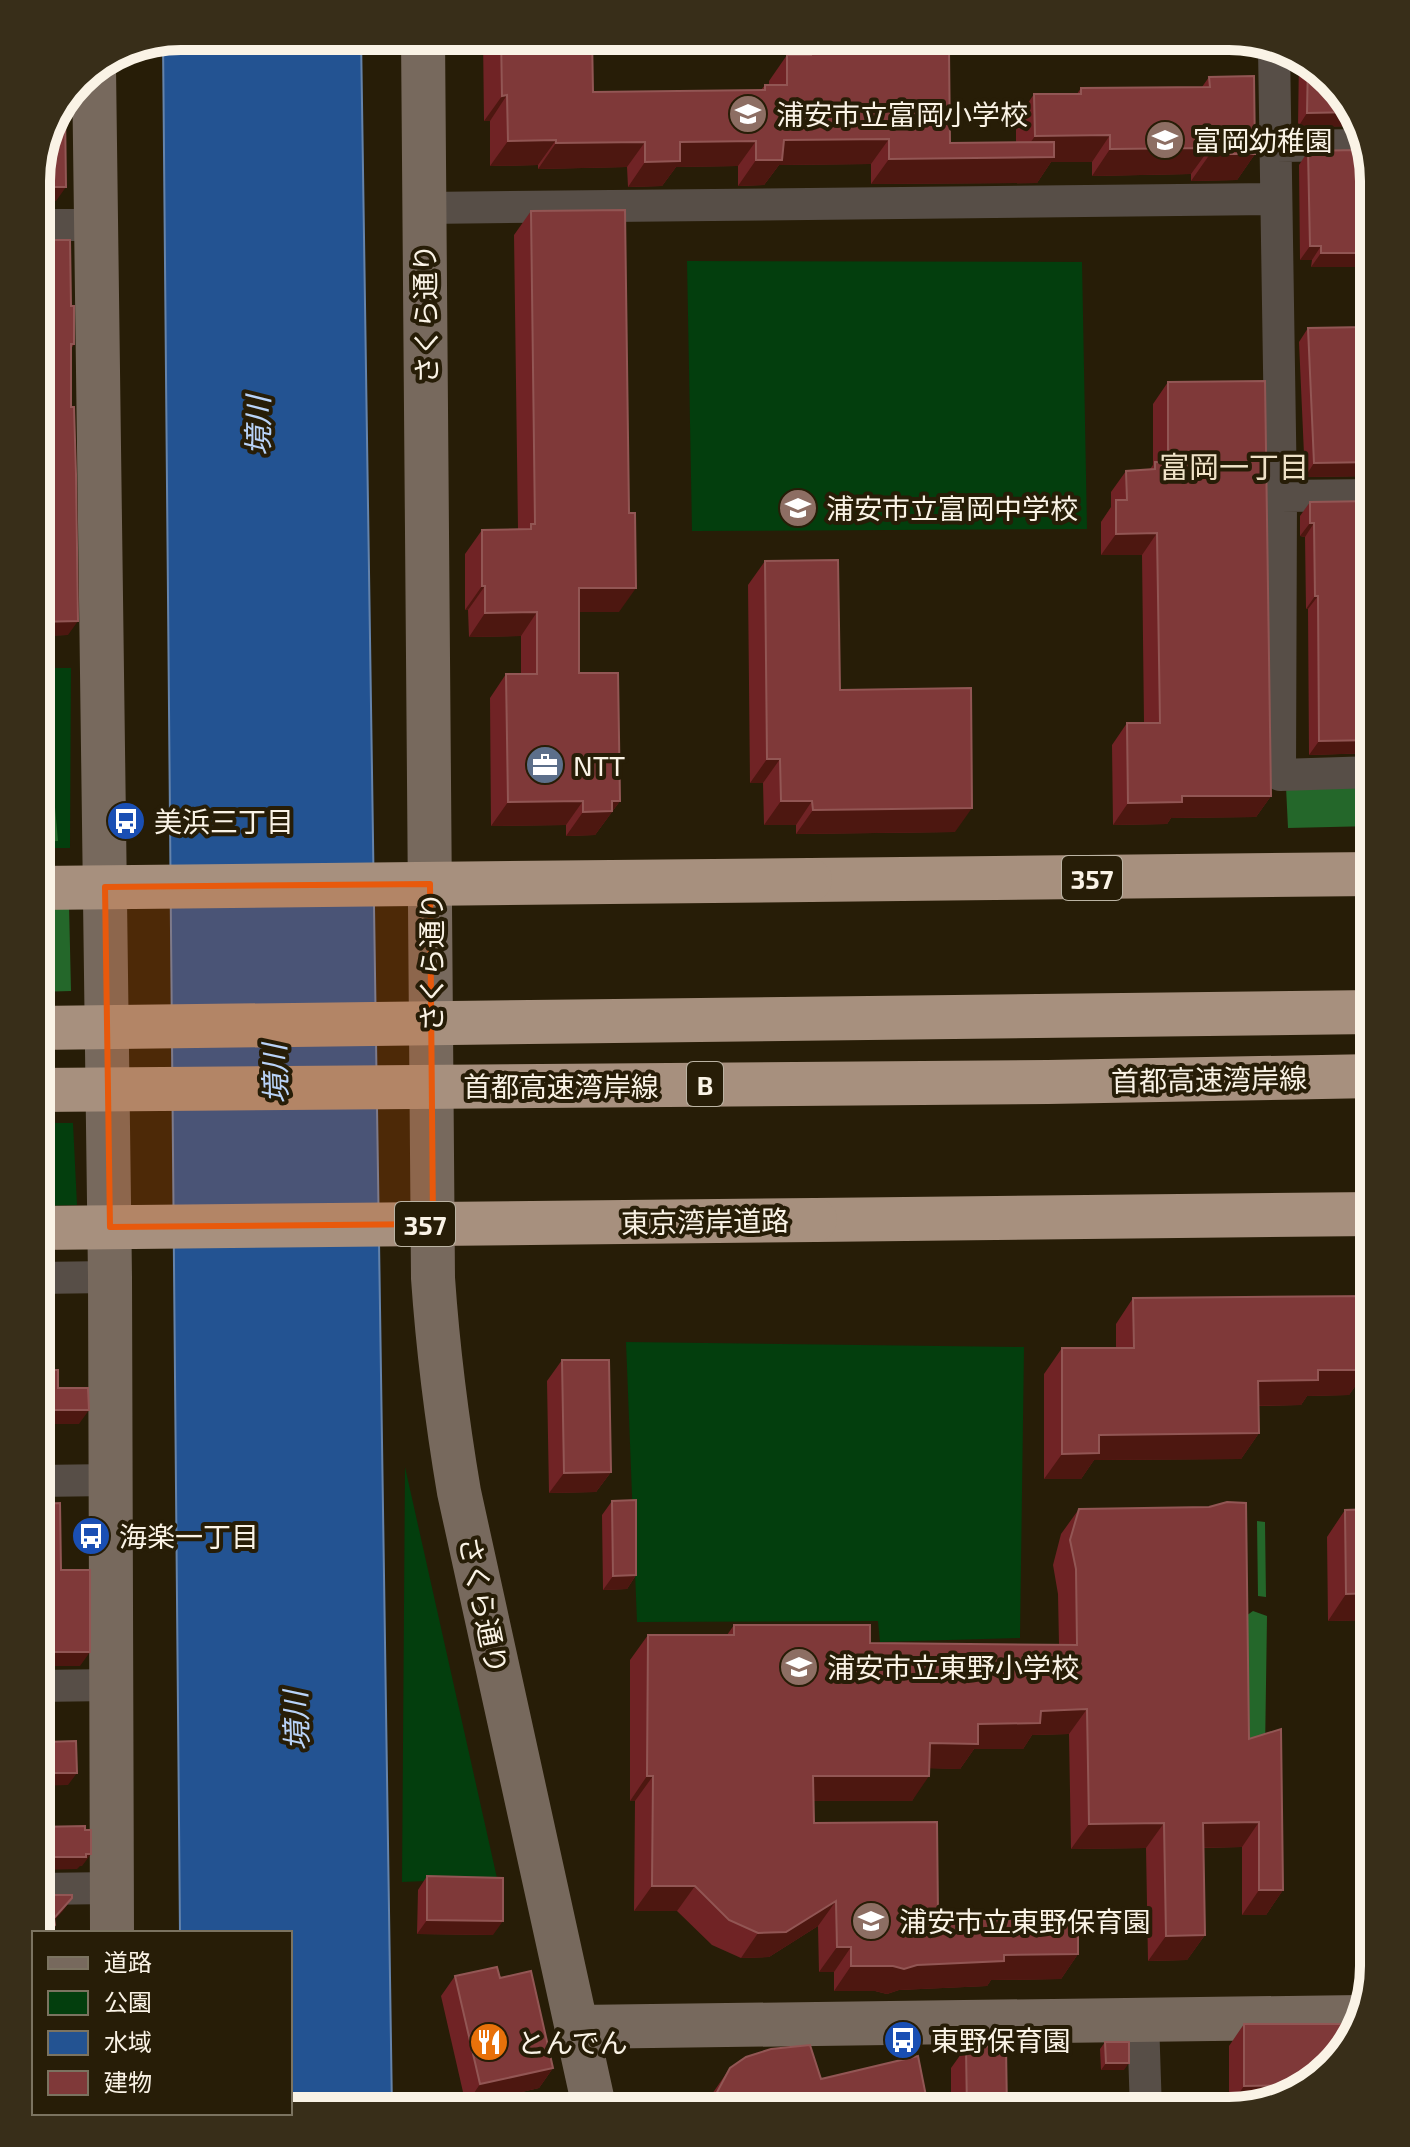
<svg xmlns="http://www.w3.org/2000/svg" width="1410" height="2147" font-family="'Exo 2','Noto Sans JP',sans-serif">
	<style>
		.green { fill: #033e0d }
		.forest { fill: #24672a }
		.water { fill: #235392; stroke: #6483ab; stroke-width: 2 }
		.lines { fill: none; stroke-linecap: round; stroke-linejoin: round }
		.street { stroke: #574e47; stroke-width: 32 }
		.secondary { stroke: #77695d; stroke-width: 44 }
		.highway { stroke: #a7907e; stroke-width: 44 }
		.highway-bridge { stroke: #a7907e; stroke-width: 44 }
		.wall { fill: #702325 }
		.shaded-wall { fill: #4d1710 }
		.building { fill: #7f3939; stroke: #925654; stroke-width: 2 }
		.marked { fill: #e8590c; fill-opacity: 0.2; stroke: #e8590c; stroke-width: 6; stroke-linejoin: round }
		.labels { text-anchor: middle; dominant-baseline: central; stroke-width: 8; stroke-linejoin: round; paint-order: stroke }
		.shield { fill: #271d07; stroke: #bbb3a3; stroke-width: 2 }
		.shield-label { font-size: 26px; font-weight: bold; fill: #faf3e6 }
		.poi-label { font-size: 28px; fill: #faf3e6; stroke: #271d07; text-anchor: start }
		.street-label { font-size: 28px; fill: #faf3e6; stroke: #271d07 }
		.water-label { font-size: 30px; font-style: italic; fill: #b9d3f8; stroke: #271d07 }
		.neighbourhood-label { font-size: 30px; fill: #efe2c7; stroke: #271d07 }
		.rim { fill: none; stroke: #faf3e6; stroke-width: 10 }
	</style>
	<rect width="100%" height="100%" fill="#271d07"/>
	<path class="green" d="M687 261 1082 262 1087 529 692 531Z
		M36 668H71L70 848H36Z
		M36 1123H73L77 1205 36 1206Z
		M626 1342 1024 1347 1020 1638 880 1642 878 1621 637 1622Z
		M405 1467 497 1878 402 1882Z"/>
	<path class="forest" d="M1286 787H1374V826L1288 828Z
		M36 793 54 796 58 841 36 842Z
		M69 905 71 991 36 992V906Z
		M1257 1521 1265 1522 1266 1597 1258 1596Z
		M1253 1611 1267 1616 1265 1752 1231 1749 1243 1618Z"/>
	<path class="water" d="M181 36H361L392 2111H290V1933H180L163 40Z"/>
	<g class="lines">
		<path class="street" d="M1274 48 1281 496 1280 775 1374 772
			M1276 146 1364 145
			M424 208 1275 199
			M36 225H96
			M1281 496 1374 495
			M36 1278 110 1277
			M36 1481 112 1480
			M36 1686 112 1685
			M36 1889 113 1888
			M1143 2020 1146 2111"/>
		<path class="secondary" d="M423 36 433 1278C438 1350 447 1421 459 1492L595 2111
			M94 68 110 1277 112 1933
			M577 2027 1360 2017"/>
		<path class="highway" d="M810 880 1374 874
			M815 1220 1374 1214"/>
		<path class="highway-bridge" d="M36 888 810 880
			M36 1028 1374 1012
			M36 1090 1048 1082 1374 1076
			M36 1228 815 1220"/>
	</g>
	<path class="wall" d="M483 36H592L593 92 761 90 765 85H769V81L787 55H809L811 52 950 143H1016V121L1034 94H1077L1081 88 1202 87 1209 77 1255 154 1237 180 1191 181V174L1092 176V162H1051L1037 183 871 184V164L779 165 764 185 738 186V166L676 167 662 186 628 187 627 167 538 169V165L490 166V121H484Z
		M1299 57 1309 60 1355 109 1359 126 1298 127Z
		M1308 151 1374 181V476L1305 477 1299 342 1308 328 1356 327 1355 267H1311L1312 260H1300L1299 165Z
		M531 211 619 612H579V673L620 801 595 835 566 836V825L491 826 490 698 506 674H521V636L469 637 468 610H465V554L482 530 518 529 514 235Z
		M36 240 71 306 74 344 71 349 68 635 36 636Z
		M1168 382 1271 796 1256 817 1171 818 1167 824 1113 825 1112 745 1127 723H1144L1142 555H1101V522L1111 507V492L1126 471 1150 469 1153 465V404Z
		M1374 501V753L1309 755 1308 609H1306L1305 537 1300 536V516L1310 502Z
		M765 561 840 690 955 832 796 834V825H764L763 783H750L748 585Z
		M1133 1298 1358 1382 1349 1395 1307 1396 1301 1405 1259 1406V1433L1241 1459 1094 1460 1081 1479H1044V1374L1062 1348H1116V1324Z
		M562 1360 611 1472 596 1492 549 1493 547 1381Z
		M612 1501 636 1575 627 1589 603 1590 602 1515Z
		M1079 1509 1249 1739 1283 1890 1266 1915H1242V1847L1203 1848 1205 1935 1187 1960 1148 1961 1146 1848 1071 1849 1069 1734 1032 1735 1023 1749H974L960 1769 930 1768 912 1801H813L814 1823 938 1914 1078 1954 1061 1979 991 1980 987 1986 899 1990 887 1994 875 1991H834V1972H819L818 1926 769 1957 741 1958 712 1945 677 1911H634L635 1801H630V1660L648 1635H727L734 1625 870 1643 1059 1645 1058 1594 1053 1565 1061 1534Z
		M1345 1510 1374 1620 1328 1621 1327 1537Z
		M427 1876 493 1935 417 1934 418 1890Z
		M455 1976 500 1978 553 2068 539 2088 466 2105 441 1996Z
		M1244 2024H1358L1229 2108V2046Z
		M1105 2042 1124 2070H1101L1100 2049Z
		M966 2047 1007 2111H951V2068Z
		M730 2068 821 2079 929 2111H703L712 2094Z
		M1070 2099 1109 2105 1119 2111H1062Z"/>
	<path class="shaded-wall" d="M507 95 490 121H484L502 96Z
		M1356 112 1359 126 1298 127 1307 113Z
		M1110 135 1092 162H1051L1037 183 871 184 889 159 1020 158 1035 136Z
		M889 139 871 164 779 165 764 185 738 186 756 160 784 140Z
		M556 140 538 165 490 166 508 141Z
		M756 141 738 166 676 167 662 186 628 187 645 162 680 142Z
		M645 142 627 167 538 169 556 143Z
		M1210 148 1191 174 1092 176 1110 149Z
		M1210 154H1255L1237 180 1191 181Z
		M36 187H66L56 201H36Z
		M1310 246H1321L1312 260H1300Z
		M1321 253H1365L1355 267H1311Z
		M1374 462V476L1305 477 1314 463Z
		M1310 523H1314L1305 537 1300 536Z
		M1157 533 1142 555H1101L1116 534Z
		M482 586H485L468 610H465Z
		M579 588H636L619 612H562Z
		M1315 596H1318L1308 609H1306Z
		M537 612 521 636 469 637 485 613Z
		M78 621 68 635 36 636V622Z
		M1374 740 1373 753 1309 755 1319 741Z
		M767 759H780L763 783H750Z
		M1182 796H1271L1256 817 1171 818 1167 824 1113 825 1128 803Z
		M583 801 566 825 491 826 508 802Z
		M612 801H620L595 835 566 836 583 812Z
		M781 801H812L796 825H764Z
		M972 808 955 832 796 834 813 810Z
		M1367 1357H1374V1382H1358L1349 1395 1307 1396 1301 1405 1241 1406 1258 1381 1318 1370Z
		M36 1410H89L79 1424H36Z
		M1259 1433 1241 1459 1094 1460 1081 1479H1044L1062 1454 1099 1435Z
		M611 1472 596 1492 549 1493 564 1473Z
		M636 1575 627 1589 603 1590 613 1576Z
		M1374 1593V1620L1328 1621 1346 1594Z
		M36 1652H90L80 1666H36Z
		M1087 1709 1069 1734 1032 1735 1023 1749H974L960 1769 913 1768 930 1743 978 1724 1041 1711Z
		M36 1773H77L68 1785 36 1786Z
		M647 1776H653L635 1801H630Z
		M813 1776H929L912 1801H795Z
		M1259 1822 1242 1847 1185 1848 1203 1823Z
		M1164 1823 1146 1848 1071 1849 1089 1824Z
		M91 1854 82 1866H80L77 1869 36 1870V1860L44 1857Z
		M652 1886H695L677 1911H634Z
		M1259 1890H1283L1266 1915H1242Z
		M72 1898 63 1911 45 1930 54 1918Z
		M836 1901 818 1926 769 1957 741 1958 758 1933Z
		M427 1920 503 1921 493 1935 417 1934Z
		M1205 1935 1187 1960 1148 1961 1166 1936Z
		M837 1947H851L834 1972H819Z
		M1078 1954 1061 1979 991 1980 987 1986 899 1990 887 1994 875 1991H834L851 1966 917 1965 1004 1955Z
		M1106 2063H1129L1124 2070H1101Z
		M553 2068 539 2088 466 2105 480 2084Z
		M1308 2085 1301 2092 1243 2107 1229 2108 1244 2086Z"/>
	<path class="building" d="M501 36H592L593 92 765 90V85H787V55H811V52L949 51 950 143 1054 142V157L889 159V139L784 140 782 160H756V141L680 142V161L645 162V142L556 143V140L508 141 507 95 502 96Z
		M1308 60 1355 109 1356 112 1307 113Z
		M1254 76 1255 154H1210V148L1110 149V135L1035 136 1034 94H1081V88L1210 87 1209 77Z
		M65 109 66 187H36V172Z
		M1356 150 1357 162H1369L1374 181V462L1314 463 1308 328 1366 327 1365 253H1321V246H1310L1308 151Z
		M625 210 629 513H635L636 588H579V673H618L620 801H612V811L583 812V801L508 802 506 674H537V612L485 613V586H482V530L531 529V524H535L531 211Z
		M36 240H70L71 306H74V344H71V407H74L76 474 78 621 36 622V490H41V448H36Z
		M1265 381 1271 796H1182V802L1128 803 1127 723H1160L1157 533 1116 534V500H1127L1126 471 1155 469V462H1168V382Z
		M1374 501V740L1319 741 1318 596H1315L1314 523H1310V502Z
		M838 560 840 690 971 688 972 808 813 810 812 801H781L780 759H767L765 561Z
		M1374 1296V1357H1367V1370H1318V1380L1258 1381 1259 1433 1099 1435V1453L1062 1454V1348H1134L1133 1298Z
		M562 1360H609L611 1472 564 1473Z
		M36 1370H58V1388H88L89 1410H36Z
		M636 1500V1575L613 1576 612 1501Z
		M1227 1502 1246 1503 1249 1739 1281 1729 1283 1890H1259V1822L1203 1823 1205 1935 1166 1936 1164 1823 1089 1824 1087 1709 1041 1711 1040 1723 978 1724V1744L930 1743 929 1776H813L814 1823 937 1822 938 1914 1078 1912V1954L1004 1955V1961L917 1965 904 1969 893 1966H851V1947H837L836 1901 786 1932 758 1933 729 1920 695 1886H652L653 1776H647L648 1635H734V1625H870V1643L1077 1645 1076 1569 1070 1540 1079 1509 1209 1507Z
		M60 1503 61 1570H90V1652H36V1504Z
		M1374 1509V1593L1346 1594 1345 1510Z
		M36 1718H45V1742L76 1741 77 1773H36Z
		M85 1826V1830H91V1854H86V1857H44L36 1860V1827Z
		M427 1876 503 1878V1921L427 1920Z
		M36 1893 45 1895H72V1898L54 1918 55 1925 49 1933H36Z
		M497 1967 500 1978 531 1971 553 2068 480 2084 455 1976Z
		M1244 2024H1358L1354 2039 1308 2085 1244 2086Z
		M1105 2042H1129V2063H1106Z
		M810 2045 821 2079 918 2056 929 2111H707L730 2068 746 2057 771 2049Z
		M1006 2046 1007 2111H967L966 2047Z
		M1070 2099H1109V2105H1119V2111H1070Z"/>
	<path class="marked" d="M430 884 433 1224 110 1227 105 887Z"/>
	<defs>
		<g id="school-disc" transform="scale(2)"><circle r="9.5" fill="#8d6e63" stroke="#271d07"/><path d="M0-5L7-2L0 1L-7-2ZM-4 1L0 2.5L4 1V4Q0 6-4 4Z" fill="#fff"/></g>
		<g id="office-disc" transform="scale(2)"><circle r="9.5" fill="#5c6f8a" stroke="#271d07"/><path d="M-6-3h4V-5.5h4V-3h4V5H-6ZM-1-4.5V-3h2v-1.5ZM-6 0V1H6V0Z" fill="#fff"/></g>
		<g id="bus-disc" transform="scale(2)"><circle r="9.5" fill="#1a4fb4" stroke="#271d07"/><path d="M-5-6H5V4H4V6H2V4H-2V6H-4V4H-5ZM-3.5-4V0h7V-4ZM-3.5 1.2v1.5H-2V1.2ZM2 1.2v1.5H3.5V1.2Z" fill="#fff"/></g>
		<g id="restaurant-disc" transform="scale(2)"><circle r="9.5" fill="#e8710a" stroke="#271d07"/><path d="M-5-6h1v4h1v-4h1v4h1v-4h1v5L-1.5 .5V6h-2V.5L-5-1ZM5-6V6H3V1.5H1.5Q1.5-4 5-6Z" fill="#fff"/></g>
	</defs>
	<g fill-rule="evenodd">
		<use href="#school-disc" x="748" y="114"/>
		<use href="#school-disc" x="1165" y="140"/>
		<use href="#school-disc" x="798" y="508"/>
		<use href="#office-disc" x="545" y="765"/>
		<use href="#bus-disc" x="126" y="821"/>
		<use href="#bus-disc" x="91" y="1536"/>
		<use href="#school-disc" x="799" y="1667"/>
		<use href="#school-disc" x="871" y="1921"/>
		<use href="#bus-disc" x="903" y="2040"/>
		<use href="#restaurant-disc" x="489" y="2042"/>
	</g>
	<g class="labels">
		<g class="shield">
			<rect x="1062" y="856" width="60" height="44" rx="6"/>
			<rect x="687" y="1062" width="36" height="44" rx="6"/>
			<rect x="395" y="1202" width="60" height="44" rx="6"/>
		</g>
		<g class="shield-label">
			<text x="1092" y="878">357</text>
			<text x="705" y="1084">B</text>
			<text x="425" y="1224">357</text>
		</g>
		<g class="poi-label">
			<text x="776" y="114">浦安市立富岡小学校</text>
			<text x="1193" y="140">富岡幼稚園</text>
			<text x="826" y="508">浦安市立富岡中学校</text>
			<text x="573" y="765">NTT</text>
			<text x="154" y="821">美浜三丁目</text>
			<text x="119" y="1536">海楽一丁目</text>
			<text x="827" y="1667">浦安市立東野小学校</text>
			<text x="899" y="1921">浦安市立東野保育園</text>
			<text x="931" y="2040">東野保育園</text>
			<text x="517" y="2042">とんでん</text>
		</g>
		<g class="street-label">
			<text transform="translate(425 314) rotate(-91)">さくら通り</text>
			<text transform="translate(431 962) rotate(-90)">さくら通り</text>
			<text transform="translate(1209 1079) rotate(-1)">首都高速湾岸線</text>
			<text x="561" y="1086">首都高速湾岸線</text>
			<text transform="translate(705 1221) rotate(-1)">東京湾岸道路</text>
			<text transform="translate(484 1605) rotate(78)">さくら通り</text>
		</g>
		<g class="water-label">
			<text transform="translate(257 426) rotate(-90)">境川</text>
			<text transform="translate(274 1074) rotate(-92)">境川</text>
			<text transform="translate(295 1721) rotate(-92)">境川</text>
		</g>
		<g class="neighbourhood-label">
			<text x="1234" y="466">富岡一丁目</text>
		</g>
	</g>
	<path d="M0 0H1410V2147H0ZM181 50H1229A131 131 0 0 1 1360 181V1966A131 131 0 0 1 1229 2097H181A131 131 0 0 1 50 1966V181A131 131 0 0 1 181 50Z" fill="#382e19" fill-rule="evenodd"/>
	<path class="rim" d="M181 50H1229A131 131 0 0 1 1360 181V1966A131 131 0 0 1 1229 2097H181A131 131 0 0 1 50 1966V181A131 131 0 0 1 181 50Z"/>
	<rect x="32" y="1931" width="260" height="184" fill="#271d07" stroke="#7b7360" stroke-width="2"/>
	<rect x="48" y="1957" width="40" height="12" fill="#77695d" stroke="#7b7360" stroke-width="2"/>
	<text x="104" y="1971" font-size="24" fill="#faf3e6">道路</text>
	<rect x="48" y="1991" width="40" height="24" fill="#033e0d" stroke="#7b7360" stroke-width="2"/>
	<text x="104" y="2011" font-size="24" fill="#faf3e6">公園</text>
	<rect x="48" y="2031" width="40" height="24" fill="#235392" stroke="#7b7360" stroke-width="2"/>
	<text x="104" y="2051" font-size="24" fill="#faf3e6">水域</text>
	<rect x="48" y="2071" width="40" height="24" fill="#7f3939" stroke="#7b7360" stroke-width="2"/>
	<text x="104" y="2091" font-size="24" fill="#faf3e6">建物</text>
</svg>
